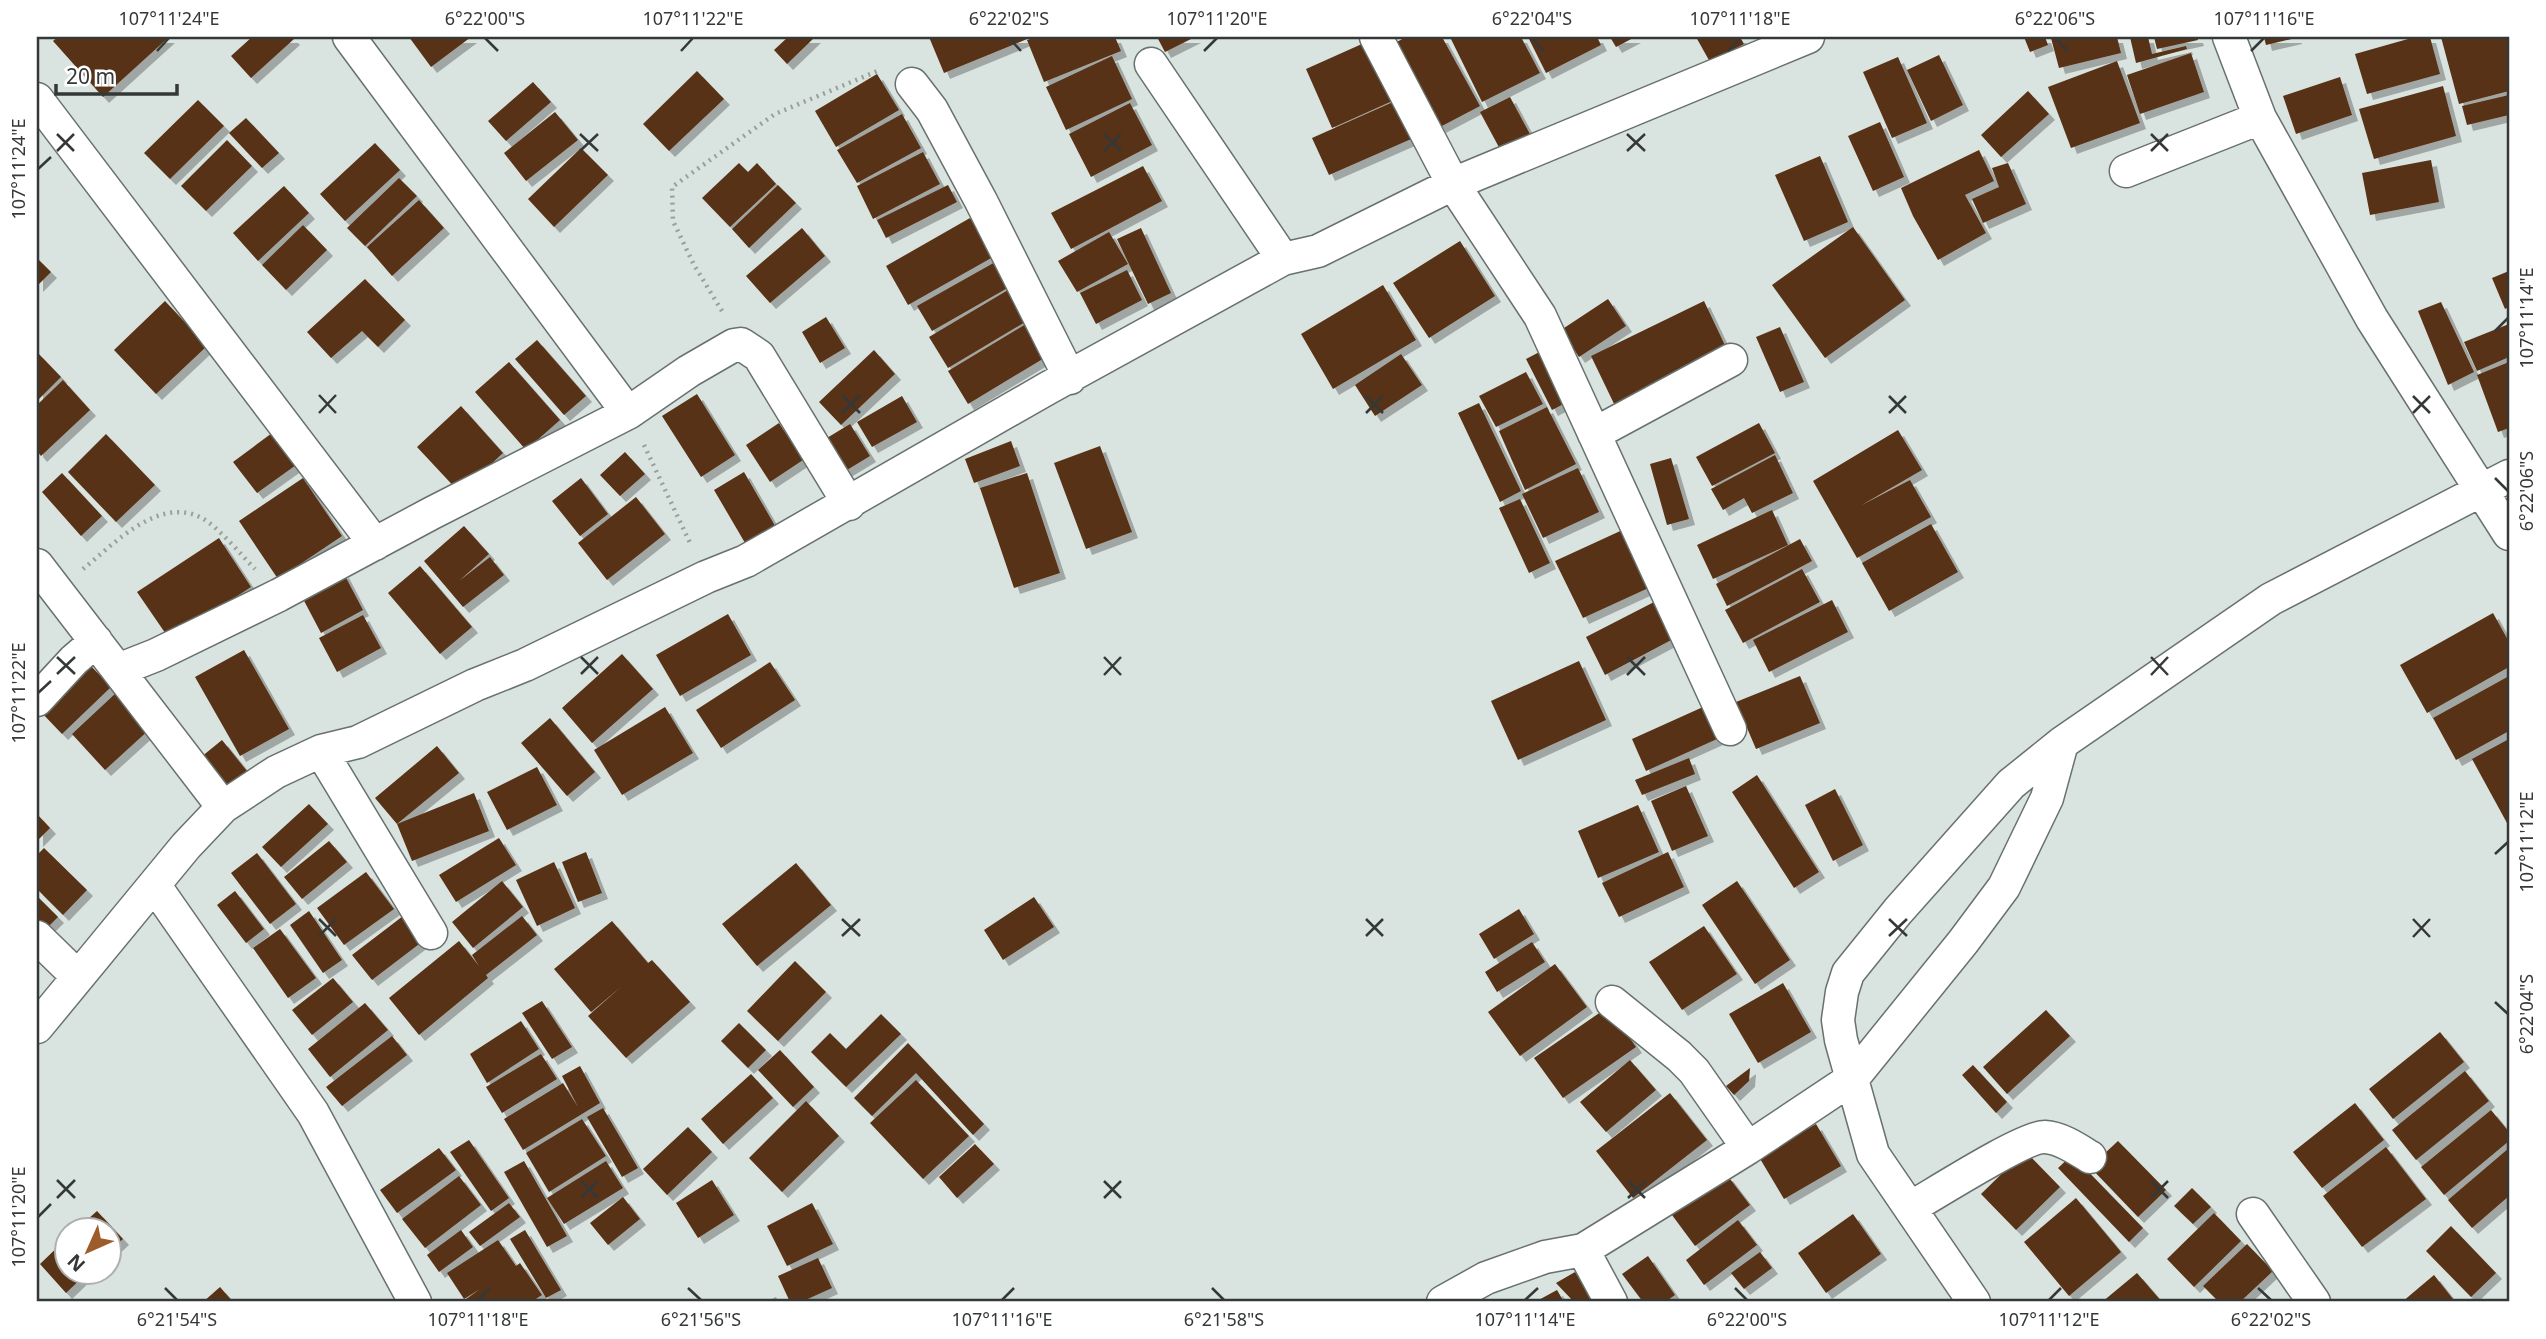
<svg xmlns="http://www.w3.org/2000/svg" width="2546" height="1339" font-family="'Noto Sans',sans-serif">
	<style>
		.building { fill: #583113; filter: url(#shadow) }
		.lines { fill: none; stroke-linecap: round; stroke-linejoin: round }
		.street-casing { stroke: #68716e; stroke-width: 35 }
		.path { stroke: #98a09e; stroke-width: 4.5; stroke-dasharray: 2 5; stroke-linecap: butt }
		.street { stroke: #fff; stroke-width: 32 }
		.ticks { fill: none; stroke: #343837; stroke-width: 2.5 }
		.neatline { fill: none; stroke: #343837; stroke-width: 2.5 }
		.ticks-label { font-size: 18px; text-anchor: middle; fill: #343837 }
	</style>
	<defs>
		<filter id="shadow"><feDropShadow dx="6" dy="6" stdDeviation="0" flood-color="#0004"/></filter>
	</defs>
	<rect width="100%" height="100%" fill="#d9e3e0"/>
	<path class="building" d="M58 37H169L103 97 53 41Z
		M252 37H292L294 39 251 78 231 56Z
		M409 37H471L431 67Z
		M788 37H815L787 64 774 50Z
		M929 37H1032L944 73Z
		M1036 37H1115L1121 51 1044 82 1027 40Z
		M1157 37H1195L1165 52Z
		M1406 37H1442L1480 106 1440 127 1395 43Z
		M1450 37H1521L1540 73 1482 102Z
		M1528 37H1597L1601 45 1546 73Z
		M1610 37H1635L1616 47Z
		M1696 37H1740L1744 44 1710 62Z
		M2024 37H2045L2048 45 2030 52Z
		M2055 37H2117L2121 53 2059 68 2051 38Z
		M2130 37H2148L2152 54 2186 46 2187 49 2136 63Z
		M2154 37H2197L2198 40 2157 49Z
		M2264 37H2296V38L2266 45Z
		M2415 37H2430L2440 74 2367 94 2355 54Z
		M2441 37H2509V91L2459 104Z
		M1373 39 1399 98 1332 128 1306 69Z
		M2191 53 2204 92 2140 114 2127 75Z
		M1939 55 1963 105 1931 121 1907 70Z
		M1112 56 1132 99 1066 130 1046 87Z
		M1898 57 1927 123 1892 138 1863 72Z
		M2117 61 2140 123 2071 148 2048 87Z
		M697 71 724 99 669 151 643 124Z
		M877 74 899 110 836 147 815 111Z
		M2340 77 2352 115 2296 134 2283 96Z
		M533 82 551 102 506 141 488 121Z
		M2443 86 2456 136 2374 159 2359 109Z
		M2028 91 2049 114 2001 157 1981 135Z
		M2509 95V115L2467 125 2462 106Z
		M1510 97 1531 136 1501 151 1480 112Z
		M1402 98 1418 136 1329 175 1312 138Z
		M198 100 224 126 170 179 144 153Z
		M1130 103 1152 145 1091 177 1069 134Z
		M555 112 578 140 526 181 504 153Z
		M902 114 921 148 857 183 837 150Z
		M246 118 279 153 262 168 229 133Z
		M1880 122 1904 177 1873 191 1848 136Z
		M227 140 252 166 206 211 181 186Z
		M375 143 400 170 345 221 320 194Z
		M581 148 608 175 554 227 528 199Z
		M1979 150 1994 181 1965 195 1986 233 1938 260 1913 216 1901 188Z
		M923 152 940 184 873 219 857 186Z
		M1820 156 1848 222 1804 241 1775 175Z
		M2431 160 2439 202 2370 215 2362 173Z
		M739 163 748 172 757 163 776 184 730 227 702 198Z
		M2008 163 2026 204 1983 223 1972 199 1999 187 1992 168Z
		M1143 166 1162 201 1071 249 1051 213Z
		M399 178 417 196 365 246 347 228Z
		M778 185 796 203 749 248 732 229Z
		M948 185 957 202 886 238 877 220Z
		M284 186 309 213 258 261 233 233Z
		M419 200 444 228 392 276 367 247Z
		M970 218 993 257 908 305 886 266Z
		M303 225 327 250 286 290 262 265Z
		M1853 227 1905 300 1825 358 1772 285Z
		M802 228 825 256 770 303 746 276Z
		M1141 228 1171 293 1148 304 1117 239Z
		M1109 232 1128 264 1077 292 1058 261Z
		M1460 241 1495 296 1429 338 1393 283Z
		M37 258 51 272 37 286Z
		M997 261 1011 286 932 331 917 306Z
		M1127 270 1142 300 1096 324 1080 293Z
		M2509 271V307L2505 309 2492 278Z
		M365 279 405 320 378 347 362 331 331 358 307 332Z
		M1383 285 1416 340 1333 389 1301 334Z
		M1008 290 1027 321 948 368 929 337Z
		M1608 299 1626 326 1579 357 1561 330Z
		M165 301 207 346 156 394 114 350Z
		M1704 301 1730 356 1617 410 1591 356Z
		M2441 302 2474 372 2448 385 2418 311Z
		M826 317 845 348 820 363 802 332Z
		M1026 324 1046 357 968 404 948 371Z
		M2509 324V357L2477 371 2464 342Z
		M1780 327 1804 382 1780 392 1756 337Z
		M537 340 586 396 564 415 515 359Z
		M1551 346 1577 397 1552 410 1526 359Z
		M874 350 895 374 841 425 819 402Z
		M37 352 61 377 37 401Z
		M1401 354 1422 385 1375 416 1355 385Z
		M509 362 560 420 526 450 475 392Z
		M2509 362V428L2498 432 2477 375Z
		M1526 372 1543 404 1496 427 1479 396Z
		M63 380 90 410 41 456 37 451V405Z
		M697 394 735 455 701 477 662 416Z
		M902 396 917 422 872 447 857 422Z
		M1479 403 1521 491 1500 502 1458 413Z
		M461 406 503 453 460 493 417 447Z
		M1547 407 1576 464 1525 490 1499 431Z
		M779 423 803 460 770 482 746 445Z
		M1759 423 1775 453 1712 486 1696 457Z
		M850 424 870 456 842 473 822 441Z
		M1898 430 1922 470 1860 506 1910 480 1931 517 1857 558 1813 481Z
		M272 433 296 465 257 493 233 462Z
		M106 434 155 485 116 522 68 472Z
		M1011 441 1020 466 974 483 965 459Z
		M1100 446 1132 532 1086 549 1054 463Z
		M625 452 645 474 620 496 600 475Z
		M1775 455 1793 493 1752 513 1744 498 1723 510 1711 489Z
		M1671 458 1689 519 1667 525 1650 464Z
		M1578 468 1599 512 1543 538 1522 494Z
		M744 472 778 531 748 548 714 490Z
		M62 473 102 516 81 536 42 492Z
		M1027 473 1060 573 1014 588 980 488Z
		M303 478 342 536 278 579 239 521Z
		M581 478 608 514 580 536 552 501Z
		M636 497 665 534 607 580 578 543Z
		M1520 499 1550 563 1529 573 1499 508Z
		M1772 510 1788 545 1713 579 1697 545Z
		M1931 524 1958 572 1889 611 1862 563Z
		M464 526 489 554 459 581 490 557 504 575 463 607 424 561Z
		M1629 527 1655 585 1583 618 1555 561Z
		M219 538 251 587 170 640 137 592Z
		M1800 539 1812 561 1727 606 1716 584Z
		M420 566 472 627 440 654 388 593Z
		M1802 569 1820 602 1743 643 1725 610Z
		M343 572 363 610 321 633 301 595Z
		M1832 600 1848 632 1769 672 1753 640Z
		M1656 601 1675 638 1605 675 1586 637Z
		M2493 613 2509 642V667L2427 713 2400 665Z
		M728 614 751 655 680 696 656 655Z
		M363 615 381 648 337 672 319 638Z
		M244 650 289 729 240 756 195 677Z
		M622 654 653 689 592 743 562 708Z
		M1579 661 1606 720 1518 760 1491 701Z
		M770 662 795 700 721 748 696 710Z
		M91 666 111 687 62 734 41 712Z
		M1800 676 1820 723 1756 749 1736 702Z
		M2509 676V731L2456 760 2433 718Z
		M117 692 151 728 105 770 72 734Z
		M665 707 693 753 622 795 594 750Z
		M1703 707 1717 739 1646 771 1632 739Z
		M550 718 595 772 567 796 521 743Z
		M2509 739V822L2507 823 2472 759Z
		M222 740 251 776 225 798 195 762Z
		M437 746 459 773 397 824 474 793 489 831 412 861 397 824 375 798Z
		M1689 758 1695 774 1642 795 1635 780Z
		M537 767 557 805 507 830 487 792Z
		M1757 775 1819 872 1794 888 1732 792Z
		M1686 786 1708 836 1672 851 1651 801Z
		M1835 789 1863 845 1833 861 1805 805Z
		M309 804 328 824 281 867 262 847Z
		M1638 805 1659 852 1598 878 1578 831Z
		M37 814 50 828 37 841Z
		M499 838 516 865 456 902 439 875Z
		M329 841 347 862 302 899 284 877Z
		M44 848 87 890 63 915 37 889V855Z
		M586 852 602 893 578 902 562 862Z
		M1668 852 1684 887 1619 917 1602 883Z
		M257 853 296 904 270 924 231 873Z
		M554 862 575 908 537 926 516 880Z
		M796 863 831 905 757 966 722 924Z
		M366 872 394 909 344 945 317 908Z
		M502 881 523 907 473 948 452 922Z
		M1737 881 1790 960 1755 984 1702 905Z
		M235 891 264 929 246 943 217 905Z
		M37 896 58 917 42 933 37 927Z
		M1034 897 1054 927 1003 960 984 930Z
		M1519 909 1534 934 1494 959 1479 934Z
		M309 911 342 960 323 973 290 925Z
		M407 913 427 938 372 980 352 955Z
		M522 916 537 935 486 975 488 978 419 1035 389 998 459 941 479 966 472 955Z
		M612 921 648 963 652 960 690 1002 626 1058 588 1016 622 986 591 1012 554 969Z
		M1704 926 1737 974 1682 1010 1649 962Z
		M280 929 316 978 288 998 253 948Z
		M1532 942 1545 962 1497 992 1485 972Z
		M795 961 826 992 778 1041 747 1011Z
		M1555 964 1587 1007 1520 1056 1488 1012Z
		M333 978 353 1002 312 1035 292 1010Z
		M1783 983 1811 1032 1758 1063 1729 1014Z
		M542 1001 572 1047 552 1059 522 1013Z
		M365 1003 388 1030 330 1077 308 1049Z
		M1608 1007 1636 1047 1563 1098 1534 1058Z
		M2046 1010 2070 1036 2007 1094 1983 1067Z
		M881 1014 901 1034 846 1087 811 1052 830 1033 846 1049Z
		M521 1021 539 1049 487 1083 470 1054Z
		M739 1023 766 1050 748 1068 721 1041Z
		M2440 1032 2464 1062 2393 1119 2369 1089Z
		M392 1036 407 1055 342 1106 326 1087Z
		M908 1043 984 1124 973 1135 916 1073 872 1116 854 1098Z
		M780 1050 814 1087 793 1107 758 1070Z
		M541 1054 557 1079 502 1113 486 1087Z
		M1630 1060 1656 1090 1606 1132 1580 1102Z
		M1973 1065 2007 1102 1996 1113 1962 1075Z
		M580 1066 600 1103 523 1150 504 1119 563 1083 578 1107 562 1076Z
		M1750 1068 1749 1081 1734 1095 1726 1086Z
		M2465 1071 2489 1101 2416 1160 2392 1130Z
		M751 1074 773 1098 723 1144 701 1119Z
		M916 1080 969 1136 923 1179 870 1123Z
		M1670 1093 1707 1140 1633 1198 1596 1151Z
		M806 1101 839 1136 782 1192 749 1158Z
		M2355 1103 2384 1140 2322 1188 2293 1152Z
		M603 1108 638 1168 622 1177 587 1117Z
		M2491 1110 2509 1132V1141L2444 1195 2421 1167Z
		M582 1119 606 1156 549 1192 526 1153Z
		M1816 1124 1841 1166 1784 1199 1759 1157Z
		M688 1127 712 1152 667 1195 643 1169Z
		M469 1140 509 1198 491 1211 450 1152Z
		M2118 1141 2166 1190 2138 1217 2090 1167Z
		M975 1144 994 1164 957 1198 939 1177Z
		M2386 1147 2426 1199 2362 1247 2323 1196Z
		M439 1148 456 1170 397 1213 380 1190Z
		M2509 1148V1196L2472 1228 2448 1200Z
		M2025 1151 2060 1187 2016 1230 1981 1194Z
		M2072 1155 2143 1228 2129 1242 2058 1168Z
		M524 1161 567 1236 547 1247 504 1172Z
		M606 1161 623 1188 564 1224 547 1198Z
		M1727 1175 1750 1205 1695 1246 1672 1215Z
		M459 1176 481 1205 425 1248 402 1219Z
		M712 1180 734 1215 698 1238 676 1203Z
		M2192 1188 2211 1207 2193 1224 2174 1206Z
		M623 1197 640 1219 608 1245 590 1223Z
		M2076 1198 2121 1252 2069 1296 2024 1242Z
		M509 1203 520 1217 480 1246 469 1232Z
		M812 1203 833 1244 787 1266 767 1226Z
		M97 1211 123 1239 108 1253V1230H76Z
		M2214 1213 2241 1241 2194 1287 2167 1259Z
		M1853 1214 1881 1254 1826 1293 1798 1253Z
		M1738 1220 1757 1245 1704 1285 1686 1260Z
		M2451 1226 2496 1273 2471 1297 2426 1251Z
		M461 1230 473 1247 439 1272 427 1255Z
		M525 1230 561 1290 546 1298 510 1239Z
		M66 1239V1272H88L66 1293 40 1264Z
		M498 1240 516 1266 520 1263 542 1295 531 1302H467L465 1300 480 1289 464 1299 447 1273Z
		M2247 1244 2273 1271 2240 1302H2219L2203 1286Z
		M1760 1252 1772 1268 1744 1289 1731 1273Z
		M1648 1256 1675 1295 1665 1302H1643L1622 1274Z
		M818 1258 832 1288 801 1302H790L778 1276Z
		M1575 1272 1596 1302H1574L1556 1283Z
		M2137 1273 2162 1302H2102Z
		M2434 1275 2453 1299 2449 1302H2402Z
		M220 1287 233 1302H203Z
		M1557 1290 1564 1302H1535Z"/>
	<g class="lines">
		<g class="street-casing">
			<path id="street" d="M349 37 628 413
				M1376 37 1453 184 1540 316 1730 729
				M2229 37 2260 118 2372 319 2509 534
				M1151 64 1283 259
				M912 84 932 110 981 201 1070 378
				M37 99 375 544
				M2126 171 2260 118
				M1594 434 1731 360
				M37 565 223 807
				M118 670 156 655 279 595 432 513 628 413 689 371 734 345 741 344 759 356 849 504
				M37 700 74 660 96 641
				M321 751 431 933
				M155 886 313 1113 415 1302
				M37 937 78 977
				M1612 1002 1679 1056 1694 1071 1748 1148
				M37 1027 186 846 223 807 276 772 321 751 358 742 475 685 525 665 706 577 746 561 1048 388 1283 259 1318 251 1453 184 1808 37
				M1910 1208C1933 1195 2025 1136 2045 1137 2061 1138 2077 1149 2090 1157
				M2253 1214 2314 1302
				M1583 1250 1611 1302
				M1443 1302 1486 1278 1545 1257 1583 1250 1748 1148 1853 1078 1963 942 2004 887 2047 798 2062 743
				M1974 1302 1873 1154 1841 1040 1838 1020 1842 992 1848 973 1898 911 2011 784 2062 743 2271 599 2509 476"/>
		</g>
		<path class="path" d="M722 311 694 265 673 221 672 187 775 114 880 70
			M644 445 691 545
			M83 569C114 544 157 497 200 517 218 526 240 554 255 569
			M774 1298 776 1302"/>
		<use href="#street" class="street"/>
	</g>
	<path class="ticks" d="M485 38 498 51M1009 38 1021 51M1532 38 1544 51M2055 38 2068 51M157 51 169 38M681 51 693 38M1204 51 1217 38M1728 51 1740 38M2251 51 2264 38M57 134 74 151M580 134 598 151M1104 134 1121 151M1627 134 1645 151M2151 134 2168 151M57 151 74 134M580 151 598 134M1104 151 1121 134M1627 151 1645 134M2151 151 2168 134M38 169 51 157M2495 331 2508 318M319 395 336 413M842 395 860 413M1366 396 1383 413M1889 396 1906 413M2413 396 2430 413M319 413 336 395M842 413 860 395M1366 413 1383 396M1889 413 1906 396M2413 413 2430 396M2495 478 2508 491M57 657 75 674M581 657 598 674M1104 657 1121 675M1627 657 1645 675M2151 657 2168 675M57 674 75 657M581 674 598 657M1104 675 1121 657M1627 675 1645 657M2151 675 2168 657M38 693 51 681M2495 854 2508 842M319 919 336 936M842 919 860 936M1366 919 1383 936M1889 919 1907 936M2413 919 2430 937M319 936 336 919M842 936 860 919M1366 936 1383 919M1889 936 1907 919M2413 937 2430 919M2495 1002 2508 1014M57 1180 75 1198M581 1181 598 1198M1104 1181 1121 1198M1628 1181 1645 1198M2151 1181 2168 1198M57 1198 75 1180M581 1198 598 1181M1104 1198 1121 1181M1628 1198 1645 1181M2151 1198 2168 1181M38 1217 51 1204M165 1288 177 1300M688 1288 701 1300M1212 1288 1224 1300M1735 1288 1747 1300M2258 1288 2271 1300M478 1300 490 1288M1002 1300 1014 1288M1525 1300 1538 1288M2049 1300 2061 1288"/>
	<rect width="2546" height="1339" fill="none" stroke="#ffffff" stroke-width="77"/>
	<g transform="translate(88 1251) rotate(225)"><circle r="33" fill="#ffffff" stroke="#aeafaf" stroke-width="2"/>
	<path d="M0-5L12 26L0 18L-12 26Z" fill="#9e5c2a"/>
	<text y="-10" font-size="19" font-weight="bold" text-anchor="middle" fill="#343837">N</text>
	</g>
	<path d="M56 84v10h121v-10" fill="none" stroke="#343837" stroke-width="3.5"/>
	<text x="66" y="84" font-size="21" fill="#343837" stroke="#ffffff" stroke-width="5" paint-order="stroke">20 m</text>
	<rect x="38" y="38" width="2470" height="1262" class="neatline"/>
	<g class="ticks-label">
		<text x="169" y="25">107°11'24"E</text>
		<text x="485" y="25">6°22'00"S</text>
		<text x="693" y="25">107°11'22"E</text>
		<text x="1009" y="25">6°22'02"S</text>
		<text x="1217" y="25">107°11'20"E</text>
		<text x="1532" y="25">6°22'04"S</text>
		<text x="1740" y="25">107°11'18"E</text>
		<text x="2055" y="25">6°22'06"S</text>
		<text x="2264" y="25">107°11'16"E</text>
		<text transform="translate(19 169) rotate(-90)" y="6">107°11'24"E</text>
		<text transform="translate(2527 318) rotate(-90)" y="6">107°11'14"E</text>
		<text transform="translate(2527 491) rotate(-90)" y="6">6°22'06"S</text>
		<text transform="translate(19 693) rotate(-90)" y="6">107°11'22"E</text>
		<text transform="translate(2527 842) rotate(-90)" y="6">107°11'12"E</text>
		<text transform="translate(2527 1014) rotate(-90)" y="6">6°22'04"S</text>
		<text transform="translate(19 1217) rotate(-90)" y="6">107°11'20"E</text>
		<text x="177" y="1326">6°21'54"S</text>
		<text x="478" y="1326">107°11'18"E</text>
		<text x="701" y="1326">6°21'56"S</text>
		<text x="1002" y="1326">107°11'16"E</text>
		<text x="1224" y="1326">6°21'58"S</text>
		<text x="1525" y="1326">107°11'14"E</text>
		<text x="1747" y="1326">6°22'00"S</text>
		<text x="2049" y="1326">107°11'12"E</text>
		<text x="2271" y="1326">6°22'02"S</text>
	</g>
</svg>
